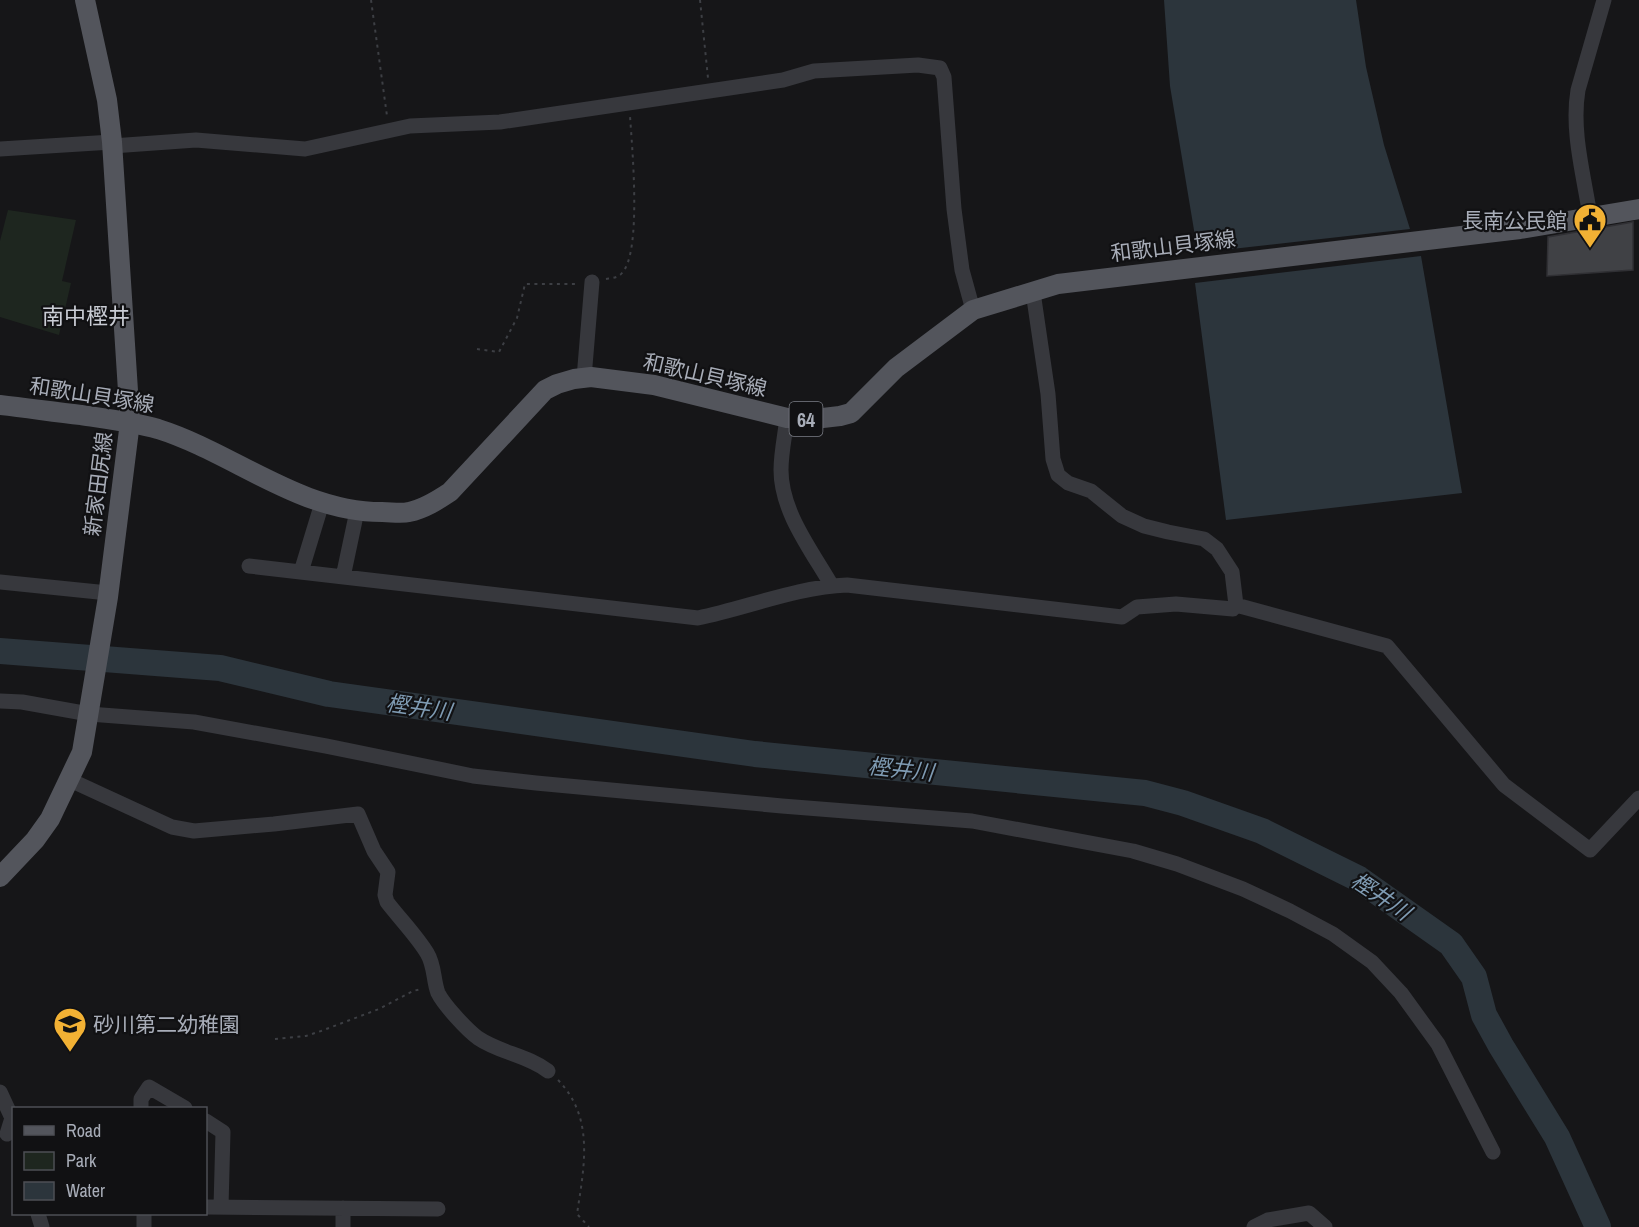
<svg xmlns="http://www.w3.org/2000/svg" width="1639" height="1227" font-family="'Archivo Narrow','Noto Sans JP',sans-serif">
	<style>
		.green { fill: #1e261f }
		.water { fill: #2c353c }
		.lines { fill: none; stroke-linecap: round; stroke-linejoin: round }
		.river { stroke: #2c353c; stroke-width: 26 }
		.building { fill: #404145; stroke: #303034; stroke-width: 1.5 }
		.path { stroke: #3d3f44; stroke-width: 2; stroke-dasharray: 3 4.5; stroke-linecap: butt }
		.minor { stroke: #37383d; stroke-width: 15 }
		.major { stroke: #53555c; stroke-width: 20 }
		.labels { text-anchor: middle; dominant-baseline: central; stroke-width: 4.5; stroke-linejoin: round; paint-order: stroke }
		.shield { fill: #111113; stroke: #7b7e86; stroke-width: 1.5 }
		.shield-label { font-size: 20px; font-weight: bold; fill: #a8adb8 }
		.poi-label { font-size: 21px; fill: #a8adb8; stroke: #111113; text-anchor: end }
		.street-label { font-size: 21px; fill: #a8adb8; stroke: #111113 }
		.neighbourhood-label { font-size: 22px; fill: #c9ccd4; stroke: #111113 }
		.water-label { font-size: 22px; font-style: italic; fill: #7f9bb3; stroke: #111113 }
	</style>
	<rect width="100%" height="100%" fill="#161618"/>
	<path class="green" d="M8 210 76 220 62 281 71 283 59 335 0 317V241Z"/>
	<path class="water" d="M1164 0H1356L1366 67 1384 145 1410 229 1223 250 1202 244 1195 236 1170 86Z
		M1421 256 1462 493 1226 520 1195 283Z"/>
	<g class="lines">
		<path class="river" d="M0 651 220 668 329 694 755 754 1145 793 1183 803 1262 831 1359 879 1451 944 1474 977 1484 1015 1501 1046 1557 1137 1598 1227"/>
	</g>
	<path class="building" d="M1633 222V270L1547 276 1548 237Z"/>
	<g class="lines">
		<path class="path" d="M371 0 387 116
			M700 0 708 78
			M606 279C612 278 618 278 622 273 642 252 632 147 630 116
			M477 349 499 352 517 318 525 284H577
			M275 1039 306 1036 321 1031 379 1009 413 991 421 989
			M558 1080C595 1118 584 1167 577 1214L589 1227"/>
		<path class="minor" d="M112 146 196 140 305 149 410 126 500 122 783 80 814 71 918 65 940 68 944 77 954 209 962 270 973 310
			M0 149 112 142
			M1590 216C1584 176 1571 131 1578 90L1604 0
			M1033 292 1048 394 1053 459 1058 475 1068 483 1091 491 1122 516 1144 526 1168 532 1204 539 1217 549 1232 572 1236 605 1387 646 1504 785 1590 850 1639 798
			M584 378 592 282
			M787 418C785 435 781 453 781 470 781 512 812 551 832 586
			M249 566 698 618C747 608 797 587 847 585L1122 617 1137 607 1176 604 1233 609 1236 605
			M301 572 322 503
			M343 577 357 511
			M0 582 108 593
			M0 701 22 702 89 714 194 722 326 746 473 776 536 783 782 806 972 821 1133 851 1177 864 1243 889 1290 911 1333 934 1372 962 1401 993 1438 1044 1493 1152
			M70 780 172 827 194 831 274 824 358 814 374 851 388 872 385 895 387 902C400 919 416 935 427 953 435 966 433 980 438 993 444 1005 467 1030 478 1038 500 1053 527 1055 548 1071
			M0 1092 12 1118 7 1134
			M141 1108V1099L149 1087 185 1108
			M206 1121 223 1132 221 1207
			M206 1207 438 1209
			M38 1214 42 1227
			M144 1227V1214
			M343 1227V1208
			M1254 1227 1268 1220 1309 1213 1325 1227"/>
		<path class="major" d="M0 405C27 408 54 412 81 415 107 419 133 422 158 429 234 453 299 512 382 512 391 512 401 514 409 512 424 509 438 500 450 492L545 390 557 384 574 379 591 377 654 385 787 418 814 419 840 416 851 413 896 368 973 310 1058 284 1520 229 1639 209
			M0 877 35 840 50 819 82 752 108 597 130 422 112 142 107 100 85 0"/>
	</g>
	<defs>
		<g id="civic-pin" transform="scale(1.725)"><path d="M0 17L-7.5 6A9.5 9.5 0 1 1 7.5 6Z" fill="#f2b134" stroke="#111113"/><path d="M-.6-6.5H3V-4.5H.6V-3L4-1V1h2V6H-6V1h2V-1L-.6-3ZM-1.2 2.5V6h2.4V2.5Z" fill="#111"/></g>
		<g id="school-pin" transform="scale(1.725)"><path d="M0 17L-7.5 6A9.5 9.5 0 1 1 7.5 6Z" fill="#f2b134" stroke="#111113"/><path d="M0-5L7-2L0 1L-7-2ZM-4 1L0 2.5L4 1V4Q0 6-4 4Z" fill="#111"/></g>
	</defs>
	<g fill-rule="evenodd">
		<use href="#civic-pin" x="1590" y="220"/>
		<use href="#school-pin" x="70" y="1024"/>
	</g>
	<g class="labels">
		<rect class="shield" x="789.5" y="402" width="33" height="34" rx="4.5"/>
		<g class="shield-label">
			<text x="806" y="419">64</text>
		</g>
		<g class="poi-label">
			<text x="1567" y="220">長南公民館</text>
			<text x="93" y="1024" text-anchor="start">砂川第二幼稚園</text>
		</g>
		<g class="street-label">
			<text transform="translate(1173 246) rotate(-7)">和歌山貝塚線</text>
			<text transform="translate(705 375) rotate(13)">和歌山貝塚線</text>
			<text transform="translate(92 395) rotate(9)">和歌山貝塚線</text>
			<text transform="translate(98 484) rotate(-83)">新家田尻線</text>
		</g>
		<g class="neighbourhood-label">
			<text x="86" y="316">南中樫井</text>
		</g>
		<g class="water-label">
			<text transform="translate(419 707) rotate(8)">樫井川</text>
			<text transform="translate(901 769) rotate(6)">樫井川</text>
			<text transform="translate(1381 896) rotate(34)">樫井川</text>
		</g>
	</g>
	<rect x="12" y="1107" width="195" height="108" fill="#111113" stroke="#4d4f55" stroke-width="1.5"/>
	<rect x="24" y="1126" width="30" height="9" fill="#53555c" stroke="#4d4f55" stroke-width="1.5"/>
	<text x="66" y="1137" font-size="18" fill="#a8adb8">Road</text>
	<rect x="24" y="1152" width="30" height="18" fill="#1e261f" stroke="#4d4f55" stroke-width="1.5"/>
	<text x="66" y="1167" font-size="18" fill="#a8adb8">Park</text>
	<rect x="24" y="1182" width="30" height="18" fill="#2c353c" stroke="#4d4f55" stroke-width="1.5"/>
	<text x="66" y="1197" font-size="18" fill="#a8adb8">Water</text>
</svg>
